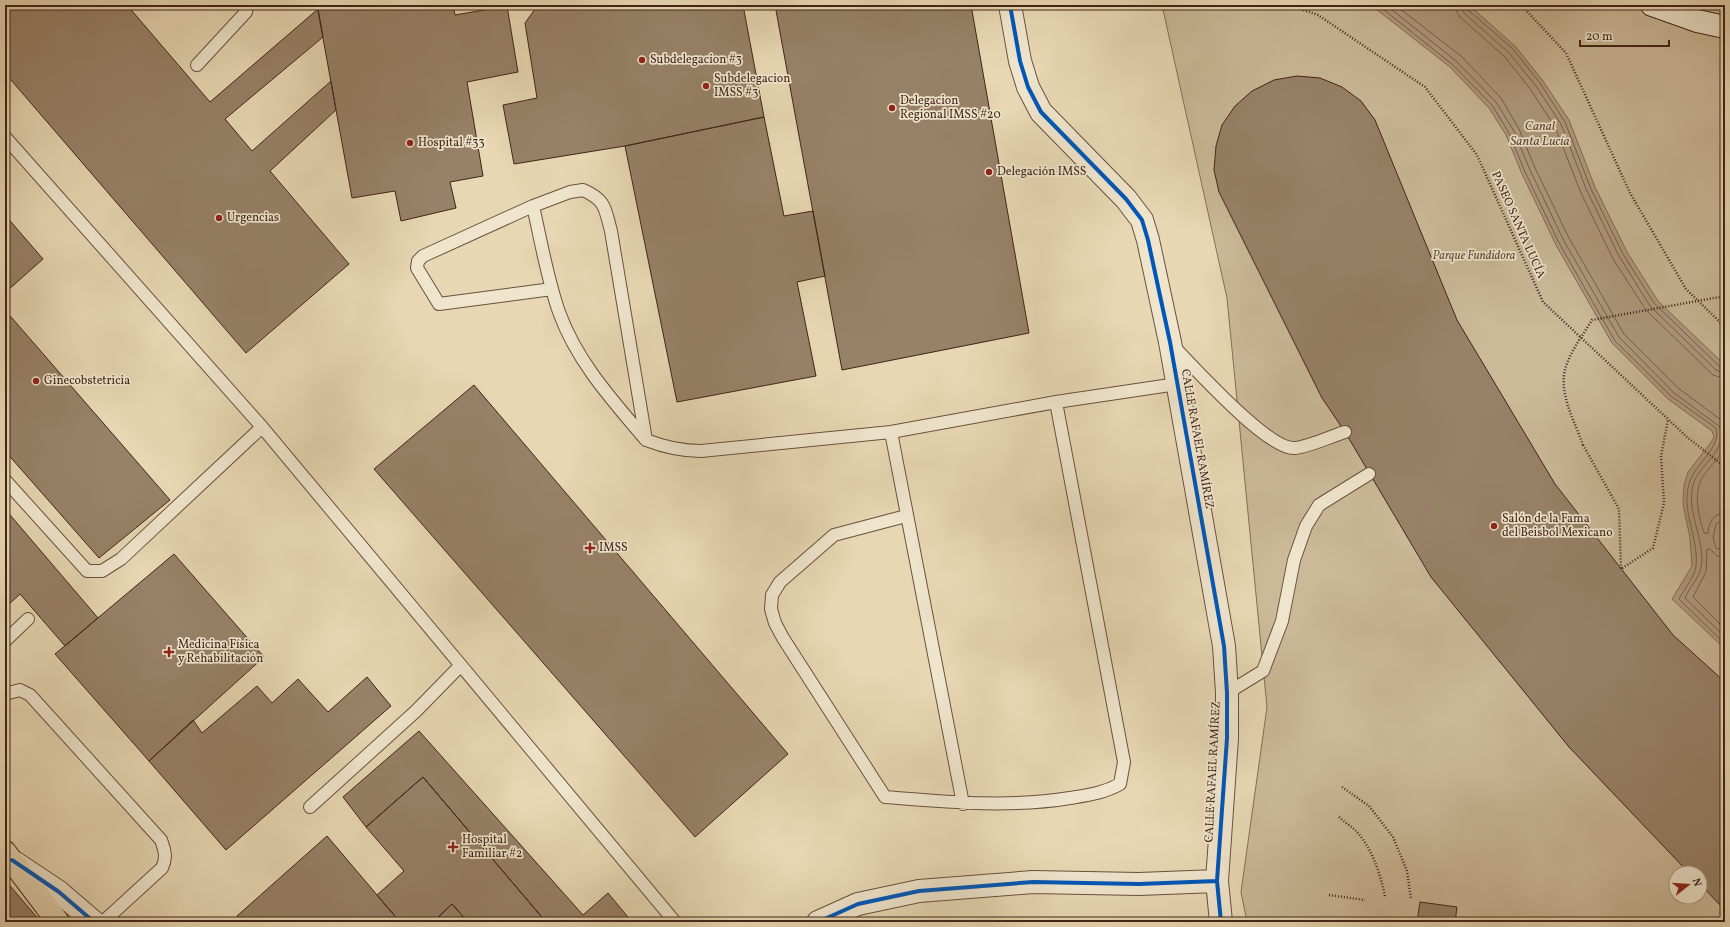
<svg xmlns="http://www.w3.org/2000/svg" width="1730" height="927" font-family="Vollkorn,serif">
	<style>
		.green { fill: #cbb998; stroke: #866e58; fill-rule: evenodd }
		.water { fill: #af9a7e; stroke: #836b55 }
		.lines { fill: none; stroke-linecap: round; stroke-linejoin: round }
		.shore { stroke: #785f4b; stroke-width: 1 }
		.building { fill: #978168; stroke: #412418 }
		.service-casing { stroke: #6a513e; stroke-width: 14 }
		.minor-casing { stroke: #6a513e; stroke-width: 24 }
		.tertiary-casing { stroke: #6a513e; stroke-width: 24 }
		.secondary-casing { stroke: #412418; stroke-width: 24 }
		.trunk-casing { stroke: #412418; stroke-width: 24 }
		.path { stroke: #412418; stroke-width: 2.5; stroke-dasharray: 1 2; stroke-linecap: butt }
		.service { stroke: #efe5cd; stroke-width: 12 }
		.minor { stroke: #efe5cd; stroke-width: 22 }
		.tertiary { stroke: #efe5cd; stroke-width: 22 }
		.secondary { stroke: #efe5cd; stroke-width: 22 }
		.trunk { stroke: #e7d7b2; stroke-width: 22 }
		.path-bridge { stroke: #412418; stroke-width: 2.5; stroke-dasharray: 1 2; stroke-linecap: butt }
		.cycleway-casing { stroke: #efe5cd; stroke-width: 6 }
		.cycleway { stroke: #0057b8; stroke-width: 4 }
		.poi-dot { fill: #8f2418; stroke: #efe5cd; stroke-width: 1.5 }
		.labels { text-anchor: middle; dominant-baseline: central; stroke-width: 3.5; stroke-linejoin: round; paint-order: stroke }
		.poi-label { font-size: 12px; fill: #412418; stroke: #efe5cd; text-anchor: start }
		.street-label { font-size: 12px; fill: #412418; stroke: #efe5cd }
		.park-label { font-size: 12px; font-style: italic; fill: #644938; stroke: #efe5cd }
		.water-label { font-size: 13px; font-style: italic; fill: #624737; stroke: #efe5cd }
	</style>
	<rect width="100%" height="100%" fill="#e7d7b2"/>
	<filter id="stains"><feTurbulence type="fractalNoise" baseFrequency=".005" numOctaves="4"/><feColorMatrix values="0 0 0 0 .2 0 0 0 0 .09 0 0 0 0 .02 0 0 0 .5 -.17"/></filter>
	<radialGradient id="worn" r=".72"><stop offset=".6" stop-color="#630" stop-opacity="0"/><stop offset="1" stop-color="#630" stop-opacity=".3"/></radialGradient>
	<path class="green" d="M1162 5H1725V922H1247L1241 892 1267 707 1227 298ZM1676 873H1700V897H1676Z"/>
	<path class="water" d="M1371 5H1469L1516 47 1543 81 1569 120 1595 187 1627 252 1658 301 1725 365V523L1723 524 1725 649 1672 599 1692 566 1690 538 1683 504 1684 485 1688 472 1712 441 1714 437 1712 431 1668 399 1612 343 1556 245 1522 174 1506 135 1489 108 1450 67Z"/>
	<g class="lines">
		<path class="shore" d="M1378 5 1453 65 1492 105 1509 133 1525 172 1559 243 1615 341 1671 396 1716 428C1722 448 1694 464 1689 484 1681 512 1699 538 1696 566 1695 576 1684 590 1679 599L1725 644
			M1386 5 1456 61 1496 102 1514 131 1530 170 1564 241 1619 337 1674 393 1720 427C1728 451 1699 464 1693 485 1686 514 1706 540 1701 568 1699 578 1689 588 1685 598L1725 637
			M1395 5 1461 56 1501 98 1519 129 1535 168 1569 238 1624 334 1678 388 1725 423
			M1455 5 1457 12 1460 17 1505 57 1531 90 1555 127 1581 193 1613 259 1646 310 1713 375 1725 379
			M1461 5 1464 13 1509 53 1536 86 1561 124 1587 191 1619 256 1650 306 1716 370 1725 373
			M1466 5 1468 10 1513 49 1540 83 1565 122 1591 189 1623 254 1654 303 1719 366 1725 368
			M1725 449C1718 459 1708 468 1702 478 1693 494 1699 517 1704 533H1708C1709 522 1713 514 1725 513
			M1725 519 1716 524 1713 538 1716 548 1725 551
			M1725 557 1717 556 1710 549H1707L1706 572 1693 597 1725 629"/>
	</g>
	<path class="building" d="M5 5H127L210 102 318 9 323 37 225 119 252 151 331 81 336 110 270 171 349 264 246 353 5 73Z
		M317 5H453L455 15 507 6 518 72 467 82 483 176 450 182 456 208 401 221 395 191 352 198Z
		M538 5H743L764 117 625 146 514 164 503 105 537 98 525 23Z
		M775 5H971L1029 333 842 370Z
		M1297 76 1320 78 1342 87 1361 101 1375 120 1457 320 1555 484 1673 635 1725 682V908L1720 905 1700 884V873H1689L1569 747 1431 577 1345 432 1322 398 1219 192 1214 170 1216 146 1222 125 1235 106 1252 91 1274 80Z
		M764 117 784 216 813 211 825 276 797 282 816 376 677 402 625 146Z
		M5 215 43 259 7 291 5 289Z
		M5 310 170 500 99 558 5 451Z
		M474 385 788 754 695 837 374 469Z
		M5 509 98 618 65 646 20 594 5 608Z
		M174 554 264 657 149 761 55 654Z
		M367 677 391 706 226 850 149 761 193 720 202 733 257 686 272 703 298 679 328 712Z
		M419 731 583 915 608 893 632 922H546L423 777 366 827 343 797Z
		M423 777 546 922H468L452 904 433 922H400L377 895 404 871 366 827Z
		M327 836 400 922H242L237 916Z
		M5 880 41 922H5Z
		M1420 902 1457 907 1455 922H1417Z
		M452 904 468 922H433Z"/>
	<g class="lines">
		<g class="service-casing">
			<path id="service" d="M197 65 246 12 247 5
				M5 137 262 427 675 922
				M583 190C606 200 605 209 611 231L646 440C613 401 577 362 559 312 547 278 541 241 533 206L570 192Z
				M533 206 423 256 418 261 417 268 439 304 552 289
				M1173 346C1194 367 1269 451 1295 448 1308 447 1332 436 1345 432
				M891 432 963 804
				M646 440C664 447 681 451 701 451L891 432 1056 402 1177 384
				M5 480 87 571H102L121 559 262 427
				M906 516 834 535 780 582 772 595 771 609 775 623 783 638 885 797C947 802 1009 808 1070 798 1088 795 1104 793 1120 784L1124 762 1056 402
				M5 641 28 619
				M1227 693 1263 671 1282 621 1294 560 1306 526 1319 505 1369 474
				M5 694 20 690 30 695 161 840C165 851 167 858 162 868L103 922
				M310 807 416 711 460 666"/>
		</g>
		<g class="minor-casing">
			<path id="minor" d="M1010 5 1020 61 1028 87 1041 112 1126 199 1142 220 1148 240 1170 342 1224 646 1227 693V738L1217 881 1221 922
				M818 922 858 904 919 891 1033 882 1139 884 1217 881"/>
		</g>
		<g class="tertiary-casing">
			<path id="tertiary" d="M14 862 59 892 94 922"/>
		</g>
		<g class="secondary-casing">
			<path id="secondary" d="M1652 5 1697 21 1725 27"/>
		</g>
		<g class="trunk-casing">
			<path id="trunk" d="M5 852 58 922"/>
		</g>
		<path class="path" d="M1289 5 1318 15 1425 87 1477 155 1543 302 1687 437 1725 467
			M1521 5 1566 53 1630 193 1686 289 1725 327
			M1583 445 1619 509 1621 569 1653 548 1664 503 1661 456 1668 420
			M1342 787 1369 806 1393 837 1407 871 1411 899
			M1339 817C1344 822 1351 826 1356 831 1372 848 1380 873 1385 896
			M1329 895 1365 900"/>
		<use href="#service" class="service"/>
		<use href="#minor" class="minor"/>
		<use href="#tertiary" class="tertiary"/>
		<use href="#secondary" class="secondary"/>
		<use href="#trunk" class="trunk"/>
		<path class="path-bridge" d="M1583 445C1575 422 1559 395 1565 370 1569 353 1583 335 1592 320L1725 296"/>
		<g class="cycleway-casing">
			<path id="cycleway" d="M1010 5 1020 61 1028 87 1041 112 1126 199 1142 220 1148 240 1170 342 1224 646 1227 693V738L1217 881 1221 922
				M12 860 59 892 94 922
				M818 922 858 904 919 891 1033 882 1139 884 1217 881"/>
		</g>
		<use href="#cycleway" class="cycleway"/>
	</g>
	<g class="poi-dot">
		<circle cx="642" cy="60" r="4"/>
		<circle cx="706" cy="86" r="4"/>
		<circle cx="892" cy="108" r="4"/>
		<circle cx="410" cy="143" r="4"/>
		<circle cx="989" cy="172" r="4"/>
		<circle cx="219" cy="218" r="4"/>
		<circle cx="36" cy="381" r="4"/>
		<circle cx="1494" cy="526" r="4"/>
		<path d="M588 542h4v4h4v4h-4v4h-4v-4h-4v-4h4z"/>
		<path d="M167 646h4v4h4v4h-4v4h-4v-4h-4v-4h4z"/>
		<path d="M451 841h4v4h4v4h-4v4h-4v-4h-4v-4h4z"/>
	</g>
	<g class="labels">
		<g class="poi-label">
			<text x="650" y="60">Subdelegacion #3</text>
			<text x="714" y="79">Subdelegacion<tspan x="714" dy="14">IMSS #3</tspan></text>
			<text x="900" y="101">Delegacion<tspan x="900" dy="14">Regional IMSS #20</tspan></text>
			<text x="418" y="143">Hospital #33</text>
			<text x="997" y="172">Delegación IMSS</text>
			<text x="227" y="218">Urgencias</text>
			<text x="44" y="381">Ginecobstetricia</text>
			<text x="1502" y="519">Salón de la Fama<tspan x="1502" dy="14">del Beisbol Mexicano</tspan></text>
			<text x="599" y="548">IMSS</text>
			<text x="178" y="645">Medicina Física<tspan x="178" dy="14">y Rehabilitación</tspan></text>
			<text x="462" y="840">Hospital<tspan x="462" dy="14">Familiar #2</tspan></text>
		</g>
		<g class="street-label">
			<text transform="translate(1518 225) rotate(66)">PASEO SANTA LUCÍA</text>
			<text transform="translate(1197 439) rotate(80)">CALLE RAFAEL RAMÍREZ</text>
			<text transform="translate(1213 772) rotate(-87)">CALLE RAFAEL RAMÍREZ</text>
		</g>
		<g class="park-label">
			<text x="1474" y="256">Parque Fundidora</text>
		</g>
		<g class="water-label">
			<text x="1540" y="127">Canal<tspan x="1540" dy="15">Santa Lucía</tspan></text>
		</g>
	</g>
	<rect width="1730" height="927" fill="none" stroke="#e7d7b2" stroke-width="20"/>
	<rect x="6" y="6" width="1718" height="915" fill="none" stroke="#412418" stroke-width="2"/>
	<rect x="10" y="10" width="1710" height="907" fill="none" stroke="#412418"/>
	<g transform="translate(1688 885) rotate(73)"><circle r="19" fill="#efe5cd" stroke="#a99885"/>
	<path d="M0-3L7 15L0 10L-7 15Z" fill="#8f2418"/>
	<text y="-6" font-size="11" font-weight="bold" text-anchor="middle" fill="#412418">N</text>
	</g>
	<path d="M1580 40v6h89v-6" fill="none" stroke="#412418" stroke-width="2"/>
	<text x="1586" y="40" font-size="12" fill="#412418" stroke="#efe5cd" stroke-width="3" paint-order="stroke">20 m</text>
	<rect width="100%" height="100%" filter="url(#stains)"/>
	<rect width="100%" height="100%" fill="url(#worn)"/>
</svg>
